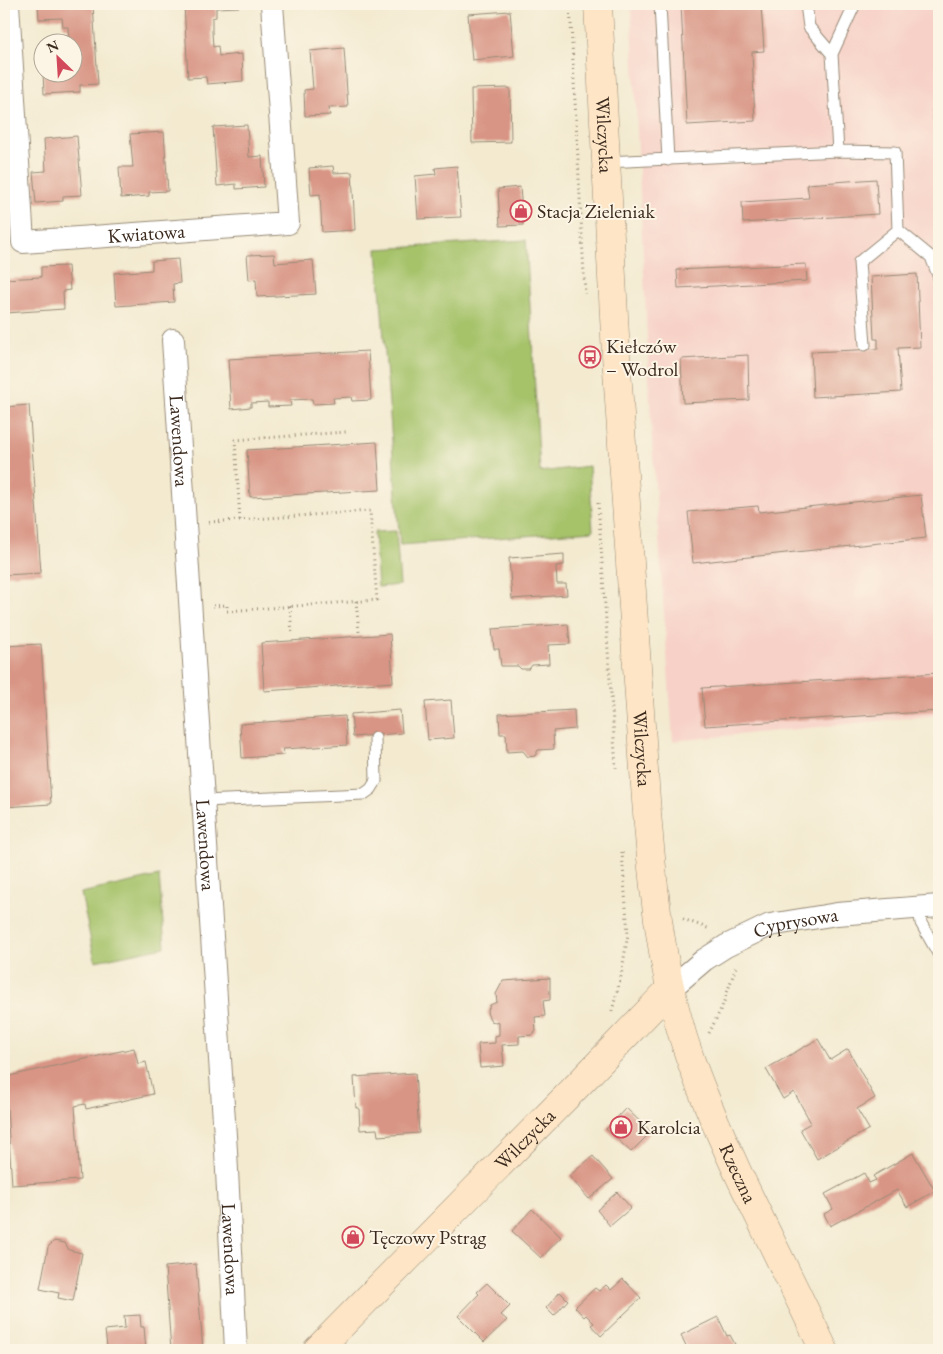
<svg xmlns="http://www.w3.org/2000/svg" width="943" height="1354" font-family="'EB Garamond',serif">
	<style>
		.built { fill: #f7d1c7 }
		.green { fill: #a6c36a; stroke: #707644 }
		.building { fill: #d89484 }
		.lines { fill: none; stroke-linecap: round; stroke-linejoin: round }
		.lane-casing { stroke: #978a77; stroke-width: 13 }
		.street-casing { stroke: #978a77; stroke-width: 24 }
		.secondary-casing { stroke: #978a77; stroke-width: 29 }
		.path { stroke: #978a77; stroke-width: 3; stroke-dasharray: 1 4; stroke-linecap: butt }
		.lane { stroke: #fff; stroke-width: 11 }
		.street { stroke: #fff; stroke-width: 22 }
		.secondary { stroke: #fde5c5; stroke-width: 28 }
		.labels { text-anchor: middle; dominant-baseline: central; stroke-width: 4; stroke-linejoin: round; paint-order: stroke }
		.street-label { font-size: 20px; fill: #3b2a1e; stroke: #fcf5e5 }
		.poi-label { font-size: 20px; fill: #3b2a1e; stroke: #fcf5e5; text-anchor: start }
	</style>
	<rect width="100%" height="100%" fill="#fcf5e5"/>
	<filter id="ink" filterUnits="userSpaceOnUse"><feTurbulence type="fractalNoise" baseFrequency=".02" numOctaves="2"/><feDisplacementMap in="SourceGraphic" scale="10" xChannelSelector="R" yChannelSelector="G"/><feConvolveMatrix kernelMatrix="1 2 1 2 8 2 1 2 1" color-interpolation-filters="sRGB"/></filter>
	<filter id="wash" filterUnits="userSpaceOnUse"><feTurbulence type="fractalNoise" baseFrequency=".0096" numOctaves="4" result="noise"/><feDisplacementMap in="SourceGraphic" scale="20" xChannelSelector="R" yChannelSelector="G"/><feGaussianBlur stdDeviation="1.12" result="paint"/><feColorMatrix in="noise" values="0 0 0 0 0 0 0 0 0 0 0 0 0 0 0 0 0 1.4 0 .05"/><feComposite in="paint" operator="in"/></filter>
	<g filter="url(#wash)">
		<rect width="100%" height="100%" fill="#f3ead0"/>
		<path class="built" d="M631 4H939V715L673 741 652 441Z"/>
		<path class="green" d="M526 240 540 472 589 466 593 531 400 545 377 249Z
			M396 531 400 585 378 587 374 532Z
			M159 876 165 947 95 961 81 893Z"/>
		<g id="blocks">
			<path class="building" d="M38 4H93L98 84 80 85V92L44 94 43 72H72V42H69L68 27H63L62 18 39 19Z
				M184 4H238L239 7 216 8V17L212 18V32L213 47 218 46 219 56 242 54 243 81 207 84 206 77 188 78Z
				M681 4H761L764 51 752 52 755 121 687 125Z
				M510 11 514 56 472 60 468 14Z
				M344 48 348 107 329 108 330 115 305 116 304 90 313 89 310 51Z
				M510 88 511 142 472 143 471 89Z
				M933 110H939V133H934Z
				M247 125 249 157 262 156 264 187 236 189V184L217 186 213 127Z
				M164 132 168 191 149 192V196L121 198 119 167H133L130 134Z
				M77 136 82 195 63 196V201L36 203 33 172 46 171 44 139Z
				M333 166 334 173 352 172 355 230 322 232 320 194 311 195 309 168Z
				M457 166 461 217 418 219 415 176 436 174 435 168Z
				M876 179 878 214 743 223 742 202 809 198 807 184Z
				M520 187 523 225 500 226 498 189Z
				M274 254 275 263 313 260 316 294 257 297 256 279 249 280 247 255Z
				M178 259 180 283 173 284 174 302 116 306 114 273 152 270V261Z
				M806 264 807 281 678 288 677 270Z
				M68 266 70 290 63 291 64 309 6 313 4 279 41 277V267Z
				M917 274 920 347 898 348 901 392 813 397 811 352 878 349V339H874L871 277Z
				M368 351 371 400 352 401 351 397 333 398 334 403 313 404 312 399 290 400 291 406 268 407V402L251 403V407L231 409 228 359Z
				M748 355 749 400 683 403 681 359Z
				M29 405 41 573 4 575V407Z
				M377 442 380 490 250 497 247 450Z
				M921 495 926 538 693 563 688 512 758 506 759 512Z
				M564 554V565L556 566 557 584H566L567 595 512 599 509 558Z
				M568 624 570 644 548 645 549 664 532 665 529 669H521L518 666H501L499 649H494L492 629Z
				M390 634 393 682 264 691 261 643Z
				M41 644 51 804 4 807V646Z
				M939 673V711L705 726 702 688Z
				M451 700 454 738 428 740 425 702Z
				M400 710 402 733 353 737 351 714Z
				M574 710 575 729 553 731 554 749 538 750 535 756 528 757 523 751 507 752 506 734H500L499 714Z
				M345 716 347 745 283 749 284 755 242 758 240 724Z
				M550 978V1000L543 1001 545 1016 535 1017 536 1031 532 1035 519 1036V1044L502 1045 504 1066 480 1068 478 1044 495 1043V1036L499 1035V1023L491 1021 487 1013 490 1005 497 1002 496 994 503 981Z
				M818 1039 830 1060 848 1049 875 1098 857 1109 869 1129 817 1159 800 1129 811 1123 794 1092 783 1099 766 1069Z
				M134 1048 138 1064 146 1062 153 1094 86 1109 85 1104 75 1106 80 1180 12 1185 5 1077Z
				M415 1073 419 1133 378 1136 377 1129 360 1130 359 1108H356L354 1077Z
				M626 1108 651 1132 631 1152 606 1129Z
				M913 1153 935 1191 907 1207 897 1190 830 1226 824 1214 833 1209 825 1194 864 1173 869 1183 876 1180 873 1176Z
				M593 1156 613 1179 589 1199 569 1176Z
				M617 1192 631 1208 610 1226 597 1210Z
				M532 1209 561 1237 541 1258 512 1231Z
				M54 1241 65 1243 69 1250 82 1253 73 1301 58 1298 59 1293 40 1289 48 1247Z
				M196 1264 203 1350H171L165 1267Z
				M623 1279 641 1298 601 1336 591 1325 594 1323 586 1315 584 1317 575 1307 595 1288 599 1291 606 1285 611 1290Z
				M487 1283 510 1306 501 1315 507 1320 484 1342 458 1316 479 1294 477 1292Z
				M560 1292 568 1300 554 1316 546 1308Z
				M140 1315 141 1327H144L146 1350H110V1347H107L105 1330 125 1328 124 1316Z
				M718 1317 727 1336 730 1335 738 1350H688L681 1335Z"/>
		</g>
	</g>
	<g filter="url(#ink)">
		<use href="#blocks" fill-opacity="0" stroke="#978a77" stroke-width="1"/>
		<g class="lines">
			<g class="lane-casing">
				<path id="lane" d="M660 4 668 160
					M806 4 809 27 832 54
					M838 151 832 54 855 4
					M606 162 838 151 895 152 898 230 859 262 865 345
					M898 230 931 257 939 278
					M203 801 364 794 371 789 376 781 375 738
					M919 908 921 923 939 955"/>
			</g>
			<g class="street-casing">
				<g id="street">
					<path id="s1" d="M8 4 23 242 288 223 272 4"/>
					<path id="s2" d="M173 340 226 1151 236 1350"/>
					<path id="s3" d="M670 989 704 960 726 946 770 925 837 914 939 906"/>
				</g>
			</g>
			<g class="secondary-casing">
				<g id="secondary">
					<path id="s4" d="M598 4 616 355 646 800C653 889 661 977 691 1061 704 1099 721 1136 738 1173 766 1232 796 1291 824 1350"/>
					<path id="s5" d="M317 1350 576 1087 670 989"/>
				</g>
			</g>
			<path class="path" d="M570 4 585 294
				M598 503 616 768
				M240 520 235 440 346 432
				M209 522 370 511 377 600 227 611V605L213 606
				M356 601 359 632
				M290 606 292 635
				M683 919 710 929
				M612 1011 621 976 628 934 622 852
				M709 1033 722 1007 736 967"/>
			<use href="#lane" class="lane"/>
			<use href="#street" class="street"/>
			<use href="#secondary" class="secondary"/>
		</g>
	</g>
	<defs>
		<g id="shop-ring" transform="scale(1.125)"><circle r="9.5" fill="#fcf5e5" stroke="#d1495b" stroke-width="1.5"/><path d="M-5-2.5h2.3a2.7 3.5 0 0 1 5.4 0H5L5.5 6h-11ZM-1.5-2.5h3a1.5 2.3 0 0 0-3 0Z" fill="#d1495b"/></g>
		<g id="bus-ring" transform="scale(1.125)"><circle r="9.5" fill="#fcf5e5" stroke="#d1495b" stroke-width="1.5"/><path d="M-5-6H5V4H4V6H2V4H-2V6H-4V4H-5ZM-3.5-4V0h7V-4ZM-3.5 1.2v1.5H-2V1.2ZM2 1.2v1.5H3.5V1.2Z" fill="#d1495b"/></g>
	</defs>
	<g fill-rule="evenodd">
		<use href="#shop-ring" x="521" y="211"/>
		<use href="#bus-ring" x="590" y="357"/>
		<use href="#shop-ring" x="621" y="1127"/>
		<use href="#shop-ring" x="353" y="1237"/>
	</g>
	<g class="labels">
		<g class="street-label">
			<text stroke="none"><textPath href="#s4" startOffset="131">Wilczycka</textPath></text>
			<text stroke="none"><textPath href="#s1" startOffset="362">Kwiatowa</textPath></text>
			<text stroke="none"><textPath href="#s2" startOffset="101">Lawendowa</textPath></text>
			<text stroke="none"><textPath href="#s4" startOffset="746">Wilczycka</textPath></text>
			<text stroke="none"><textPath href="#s2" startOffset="506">Lawendowa</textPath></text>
			<text stroke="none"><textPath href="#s3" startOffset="145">Cyprysowa</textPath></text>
			<text stroke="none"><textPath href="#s5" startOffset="296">Wilczycka</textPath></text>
			<text stroke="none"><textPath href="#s4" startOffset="1185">Rzeczna</textPath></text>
			<text stroke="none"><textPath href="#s2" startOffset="911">Lawendowa</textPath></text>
		</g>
		<g class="poi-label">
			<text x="537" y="211">Stacja Zieleniak</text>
			<text x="606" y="346">Kiełczów<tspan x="606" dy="23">– Wodrol</tspan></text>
			<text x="637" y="1127">Karolcia</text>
			<text x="369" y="1237">Tęczowy Pstrąg</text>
		</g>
	</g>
	<rect width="943" height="1354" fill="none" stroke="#fcf5e5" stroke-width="20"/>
	<g transform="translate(58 58) rotate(335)"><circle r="24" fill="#fcf5e5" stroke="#afa495"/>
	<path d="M0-4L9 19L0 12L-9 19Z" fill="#d1495b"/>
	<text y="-8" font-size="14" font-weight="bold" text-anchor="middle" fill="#3b2a1e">N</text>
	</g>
</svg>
